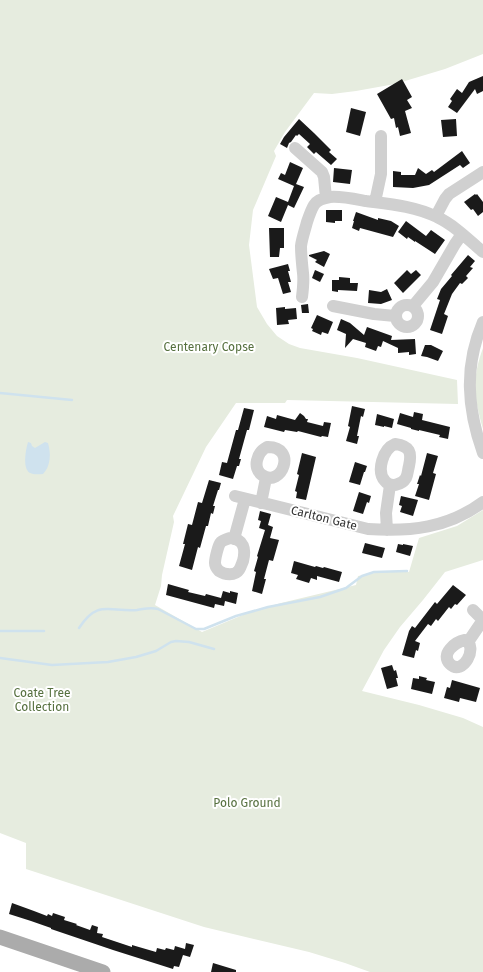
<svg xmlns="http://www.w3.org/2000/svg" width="483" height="972" font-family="'Fira Sans',sans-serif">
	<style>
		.green { fill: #e6ecdf }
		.water { fill: #cfe2ee }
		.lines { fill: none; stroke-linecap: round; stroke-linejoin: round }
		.stream { stroke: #cfe2ee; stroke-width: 2.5 }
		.building { fill: #1a1a1a }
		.minor { stroke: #d0d0d0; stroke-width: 12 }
		.major { stroke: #ababab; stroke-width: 15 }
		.labels { text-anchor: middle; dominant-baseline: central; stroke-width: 4; stroke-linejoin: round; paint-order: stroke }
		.park-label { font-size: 12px; fill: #56703f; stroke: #fff }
		.street-label { font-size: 12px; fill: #333; stroke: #fff }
	</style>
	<rect width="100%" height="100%" fill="#fff"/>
	<path class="green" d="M0 0H483V54L445 69 395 84 356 91 332 94 314 93 285 132 274 151 276 156 253 210 249 245 257 307 267 324 277 336 289 344 300 348 357 358 457 380 458 404 287 400 285 403H236L206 447 173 516 174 522 162 575 161 586 155 605 202 632 250 612 281 603 356 585 358 576 386 571 409 572 419 538 457 526 483 510V560L445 572 423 600 400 627 384 650 362 691 419 705 463 718 483 727V972H370L345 963 309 952 204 927 26 869V843L0 833Z
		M483 348V429C480 419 475 399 475 389 475 375 478 361 483 348Z"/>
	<path class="water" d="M45 442 48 443C51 453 51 466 43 474 39 474 34 475 30 473 22 468 26 449 28 442L31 443 32 446 35 448Z"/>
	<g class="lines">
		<path class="stream" d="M0 393 72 400
			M79 628C98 599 109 612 137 610 145 609 149 607 158 609L196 629H204L236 616 268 607 320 597 346 588 362 576 374 572 407 571
			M0 631H44
			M0 658 52 665 108 662 136 657 156 651 171 642 176 641 189 642 214 649"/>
	</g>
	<path class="building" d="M483 76V91L477 94 475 89 457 113 448 107 452 101 450 99 457 89 462 93 469 82Z
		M402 79 412 97 407 100 412 108 405 111 411 133 400 136 398 127 396 128 394 118 391 119 377 94Z
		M351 108 366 112 360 136 346 132Z
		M299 119 314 133 331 150 329 152 337 159 331 165 316 152 314 154 307 147 310 144 299 134 297 136 296 135 291 142 289 143 287 148 280 144 284 137Z
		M456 119 457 136 443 137 441 120Z
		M462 151 470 163 463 168 460 165 429 185 413 188 393 187V171L401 172V175H415L418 168 426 174 432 170 434 172Z
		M290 162 303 168 296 184 304 187 294 208 288 205 281 222 268 216 276 197 288 202 294 186 278 179 281 173 285 175Z
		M334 168 352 170 350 184 333 182Z
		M475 194 476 195 477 194 483 202V212L478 216 473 209 471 210 464 202Z
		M326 210H342V221H335V223L326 222Z
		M356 212 378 220V218L391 221 399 226 393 237 360 228 359 231 352 228 354 221H353Z
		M406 221 426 236 431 230 445 240 435 254 415 241V242L408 237 407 239 398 232Z
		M269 228H284V248H280L279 257H270Z
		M324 251 330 254 324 267 315 262 317 260 309 256V255Z
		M468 255 475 261 470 267 473 268 466 276 468 278 462 284 460 283 452 294 444 314 448 316 442 334 430 330 440 300 437 299 441 289 452 276 451 275Z
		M288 264 290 271H288L291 282H288L291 292 283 294 278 278 273 279 269 269Z
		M315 270 324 274 320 282 312 278Z
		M407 270 411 274 416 270 421 275 403 293 394 283Z
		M339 277 350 278V283H358L357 291 338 290V292L332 291V280H339Z
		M387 289 392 300 381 304 368 303 369 290 381 292Z
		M308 304 309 313H302L301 305Z
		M285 307V309L296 308 297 319 288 320 289 324 277 325 276 308Z
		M317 315 333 322 328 334 322 332 321 335 312 331 313 329 311 328Z
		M341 319 350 323 364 335 367 327 392 336 391 340 415 339 416 354 409 355V352L398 353V348L383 341 381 347 378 346 376 351 365 347 366 343 353 339 345 348 346 334 337 330Z
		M425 345H431L443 351 438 361 427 357 421 356Z
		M352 406 365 409 363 417 361 416 357 436H359L357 444 346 441 350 427 348 426Z
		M244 408 254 410 249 430H247L239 459H241L239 466H237L233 479 219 475 222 462 227 463 236 430H238Z
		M414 412 423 414 422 420 450 427 448 439 439 437 440 435 419 430V431L411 429V428L397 424 400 413 413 417Z
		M300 413 304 416 306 419H308L307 422 323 426 324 422 331 423 328 437 322 436 321 437 298 431 297 432 285 430 284 432 264 427 267 416 276 419 277 415 295 420Z
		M377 414 394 419 392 428 384 426V427L375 425Z
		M302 453 316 457 306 500 296 498 297 492 295 491 299 475 297 474Z
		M427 453 438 456 433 473 436 474 429 500 415 496 419 484H417L420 475 421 476Z
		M355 462 367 466 365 472H364L360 485 349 482Z
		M209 480 221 483 219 490H218L213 506H215L213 514 211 513 208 526H206L200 548 198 547 192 570 179 566 185 544H183L188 524 192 525 198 502 202 503Z
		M359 492 371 496 369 503 367 502 363 514 353 511Z
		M401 496 418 500 413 516 400 512 402 506 399 505Z
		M260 511 271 514 268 525 273 527 270 538 279 540 273 561 269 560 264 579H266L262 594 252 591 256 572 254 571 258 557 257 556 265 530 259 528 261 521 258 520Z
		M365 543 385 548 382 558 362 553Z
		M398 544 403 545V544L413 546 410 556 396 552Z
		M294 561 315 567 316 566 323 568 324 567 342 572 339 582 317 576V580L311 578 309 583 296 579 298 575 291 573Z
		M168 584 189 590 188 592 205 596 206 594 221 598 223 591 230 593V591L238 593 236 604 225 601 224 606 215 604 214 608 166 595Z
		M453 585 466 595 457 605 455 604 451 609 449 607 438 621 436 619 431 626 428 624 415 641 420 643 418 651 416 650 414 658 402 655 409 631 412 626 415 628 435 602 437 604Z
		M392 665 394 671 396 670 398 678H396L398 686 387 689 381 668Z
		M419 676 427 678 426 680 435 682 432 694 411 689 413 678 419 679Z
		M452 680 480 688 476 702 460 698 459 702 444 698 447 687 450 688Z
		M12 903 34 911 47 916 48 914 52 916 53 913 65 917 64 920 77 924 76 925 90 930 92 925 98 927 97 933 103 934 102 937 132 947V945L156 952 157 948 165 950 166 948 174 950 175 946 185 949 186 943 194 945 190 957 183 955 179 967 174 966 173 969 113 950 51 929V928L31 921 9 914Z
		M213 963 236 970V972H211Z"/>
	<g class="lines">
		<path class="minor" d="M295 148 322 172 324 177 326 198
			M375 202 381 174V136
			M436 216 445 199 449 194 483 172
			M302 297C303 289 304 281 303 273 302 264 301 255 301 246 302 238 305 230 307 222 309 216 311 210 314 205 317 200 324 198 330 197 341 196 355 199 366 201 390 204 415 206 437 217 454 225 468 239 483 252
			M396 316a11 11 0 1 1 22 0a11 11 0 1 1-22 0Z
			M333 306 374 314 395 316
			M413 306 433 282 455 244 462 234
			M483 322C464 366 467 408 483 453
			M395 444C410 446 412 452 409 466 408 469 408 474 406 478 402 485 390 488 385 481 376 471 383 449 395 444Z
			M267 447C298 446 282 489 262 475 252 468 257 452 267 447Z
			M235 496 368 529C410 532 448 528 483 502
			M261 503 266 478
			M387 530 386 513 390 485
			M230 538C244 539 246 549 243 561 242 563 241 567 239 570 235 576 225 575 219 571 217 569 215 566 215 563 215 559 218 545 221 542 223 540 227 539 230 538Z
			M234 539 245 499
			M473 610 483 620
			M465 640C479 646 463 677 450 664 440 654 455 642 465 640Z
			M468 642 483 620"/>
		<path class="major" d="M0 937 103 972"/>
	</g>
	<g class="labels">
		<g class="park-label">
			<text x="209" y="347">Centenary Copse</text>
			<text x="42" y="693">Coate Tree<tspan x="42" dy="14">Collection</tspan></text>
			<text x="247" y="803">Polo Ground</text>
		</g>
		<g class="street-label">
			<text transform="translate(324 518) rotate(14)">Carlton Gate</text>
		</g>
	</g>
</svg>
